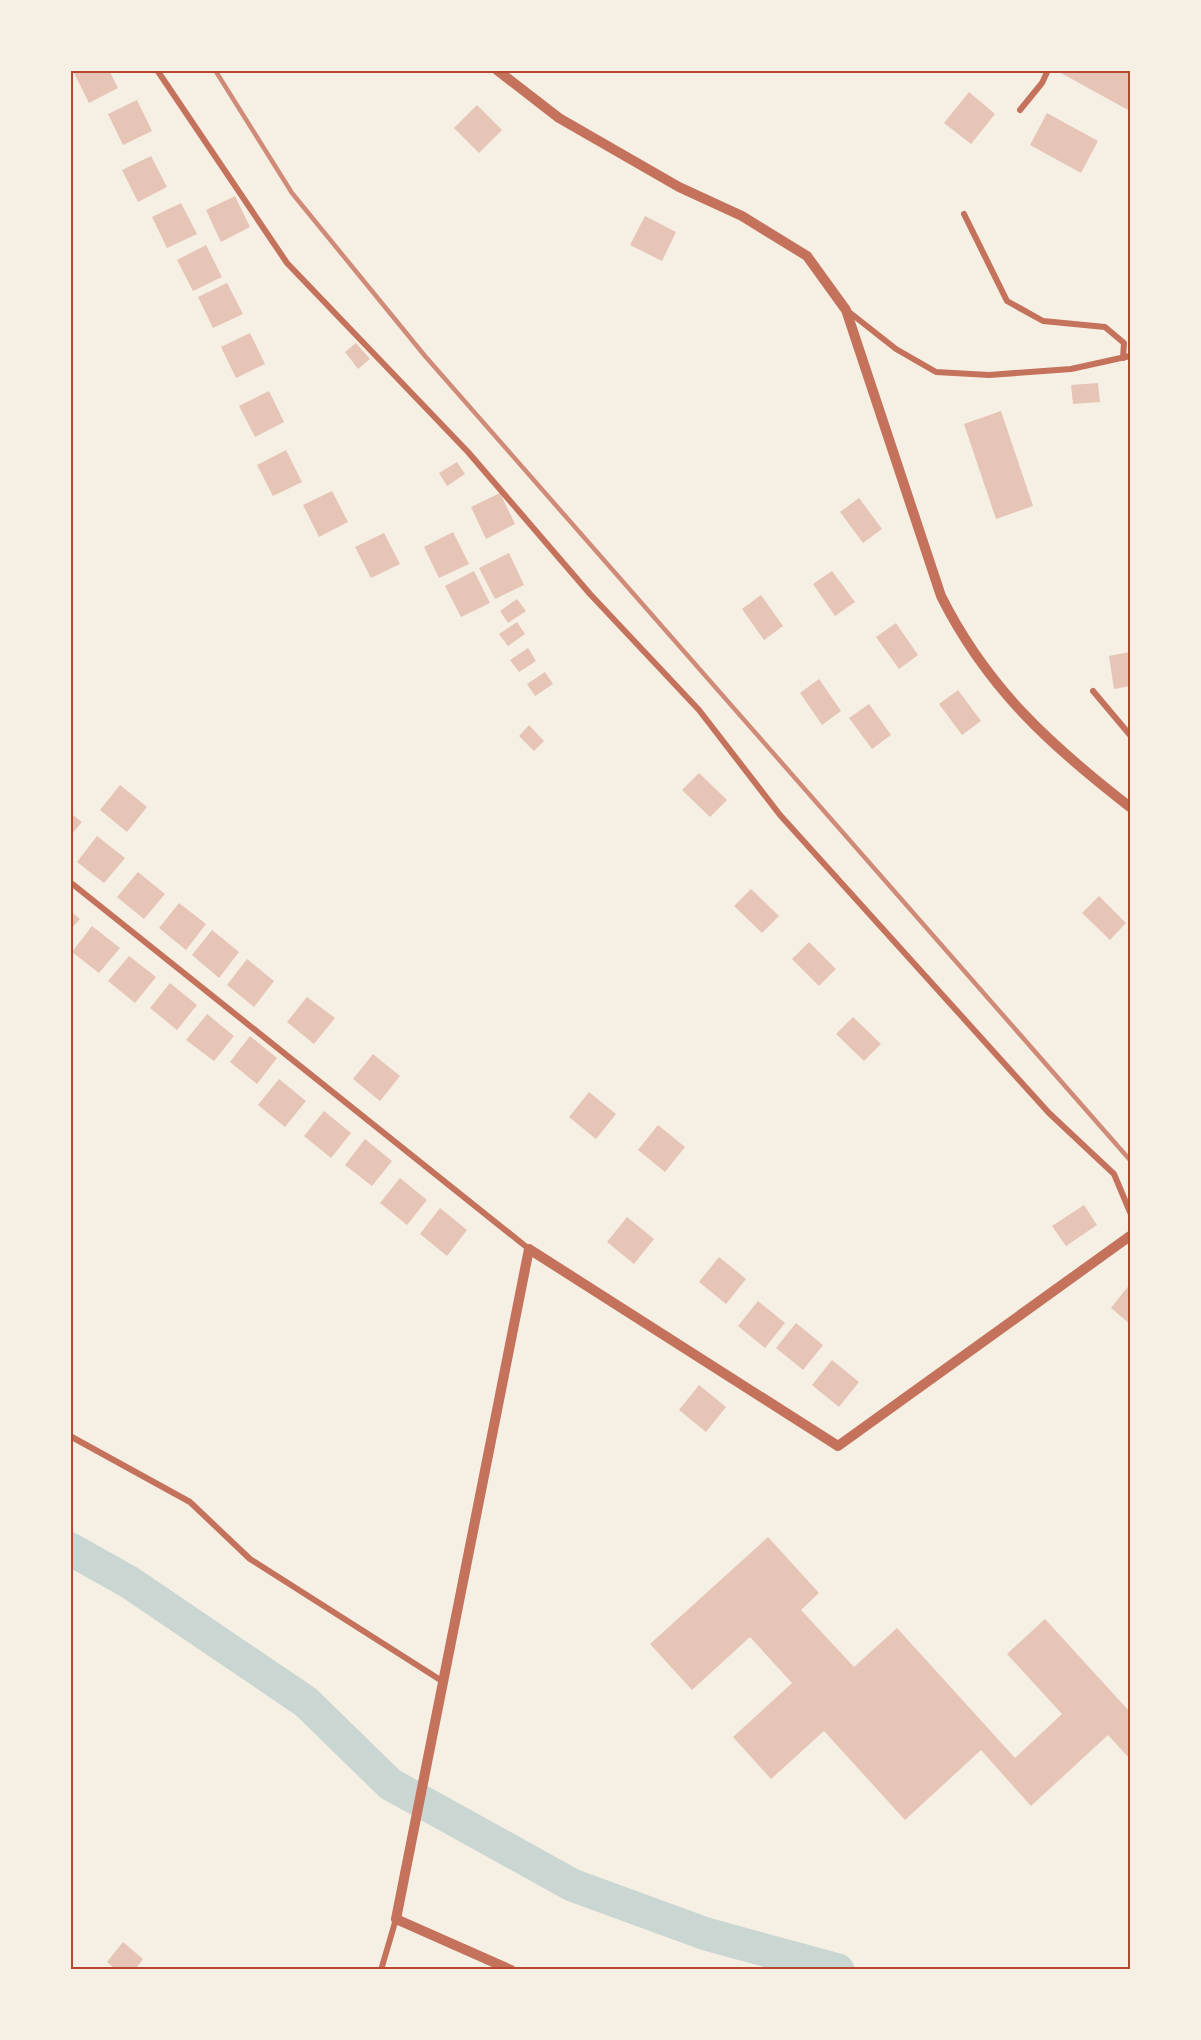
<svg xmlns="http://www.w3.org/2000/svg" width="1201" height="2040" font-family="Commissioner,sans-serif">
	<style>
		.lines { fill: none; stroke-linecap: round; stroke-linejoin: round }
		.river { stroke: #c9d6d2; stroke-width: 33 }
		.building { fill: #e6c5b7 }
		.minor { stroke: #c5725c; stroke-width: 6 }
		.tertiary { stroke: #c5725c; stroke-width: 10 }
		.rail { stroke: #cf8b77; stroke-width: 4.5 }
		.neatline { fill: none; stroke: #b5482f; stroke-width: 2 }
	</style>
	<rect width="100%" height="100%" fill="#f6efe4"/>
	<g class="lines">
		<path class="river" d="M70 1549 129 1582 306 1702 390 1784 572 1885 706 1934 838 1970"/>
	</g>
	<path class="building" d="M109 70 118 88 89 103 73 71Z
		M1060 70H1130V111L1059 72Z
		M969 92 995 114 971 144 944 123Z
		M137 100 152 131 123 145 108 114Z
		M477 105 502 130 479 153 454 128Z
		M1047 113 1098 141 1081 173 1030 145Z
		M151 156 167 187 138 202 122 170Z
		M235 196 250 227 221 242 206 210Z
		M181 203 197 234 167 248 152 217Z
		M645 216 676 232 662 261 630 245Z
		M206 245 222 277 193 291 177 260Z
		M227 283 243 314 213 328 198 297Z
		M250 333 265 364 236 378 221 347Z
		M356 343 370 359 358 369 345 352Z
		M1098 383 1100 402 1073 404 1071 385Z
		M269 391 284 422 255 437 239 406Z
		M1001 411 1033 506 996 519 964 424Z
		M286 450 302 482 273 496 257 465Z
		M457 462 465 474 447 486 439 473Z
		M332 491 348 522 319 537 303 505Z
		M500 493 515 524 486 539 471 507Z
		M859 498 882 529 863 543 840 512Z
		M453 532 469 564 439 578 424 547Z
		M384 533 400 564 371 578 355 547Z
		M509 553 524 585 495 599 479 568Z
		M474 571 490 603 461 617 445 586Z
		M832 571 855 602 835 616 813 584Z
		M761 595 783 626 764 640 742 609Z
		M517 599 526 611 508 623 500 611Z
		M517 622 525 634 508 646 499 634Z
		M896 623 918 655 899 669 876 637Z
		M528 648 536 661 519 672 510 660Z
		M1130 652V686L1114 689 1109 656Z
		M545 672 553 684 535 696 527 684Z
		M819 679 841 711 822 725 800 693Z
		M958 690 981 721 962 735 939 704Z
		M869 704 891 735 872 749 849 718Z
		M529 725 544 741 534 751 519 736Z
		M699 773 727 800 710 817 682 790Z
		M120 785 147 807 127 832 100 810Z
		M70 813 82 822 70 836Z
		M97 836 125 858 104 883 77 862Z
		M138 872 165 894 144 919 117 897Z
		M751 889 779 916 762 933 734 906Z
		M1099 896 1126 923 1110 940 1082 913Z
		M179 903 206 924 186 950 159 928Z
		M70 911 80 919 70 930Z
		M92 926 120 948 99 973 72 952Z
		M212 930 239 952 219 978 192 955Z
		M809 942 836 969 819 986 792 959Z
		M129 956 156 977 135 1003 108 981Z
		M247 959 274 981 254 1007 227 985Z
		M170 983 197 1005 177 1030 150 1008Z
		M307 997 335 1018 314 1044 287 1022Z
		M207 1014 234 1036 214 1061 186 1040Z
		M853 1017 881 1044 864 1061 836 1034Z
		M250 1036 277 1058 257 1084 230 1062Z
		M373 1054 400 1076 380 1101 353 1079Z
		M279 1079 306 1101 285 1127 258 1105Z
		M589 1092 616 1114 596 1139 569 1117Z
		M324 1111 351 1133 331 1158 304 1136Z
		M658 1125 685 1147 665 1172 638 1150Z
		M365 1139 392 1161 372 1186 345 1165Z
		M400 1178 427 1200 407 1225 380 1203Z
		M1084 1205 1097 1225 1066 1246 1052 1226Z
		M440 1208 467 1230 447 1256 420 1234Z
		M627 1217 654 1239 634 1264 607 1242Z
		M719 1257 746 1279 726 1304 699 1282Z
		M1130 1284V1324L1111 1308Z
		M758 1301 785 1323 765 1348 738 1326Z
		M796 1323 823 1345 803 1370 776 1348Z
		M832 1360 859 1382 839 1407 812 1385Z
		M699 1385 726 1407 706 1432 679 1410Z
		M768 1537 819 1593 801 1610 854 1667 897 1628 1015 1758 1062 1714 1007 1654 1045 1619 1130 1712V1759L1108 1735 1031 1806 981 1750 905 1820 824 1731 771 1779 733 1737 792 1683 750 1637 692 1690 650 1644Z
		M123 1942 143 1959 135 1970H116L107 1962Z"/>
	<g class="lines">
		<path class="minor" d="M157 70 287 263 468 452 590 594 699 710 780 815 1049 1113 1114 1174 1130 1212
			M1020 110 1042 83 1048 70
			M964 214 1007 301 1043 321 1105 327 1124 343 1123 358
			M849 312 896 349 936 372 989 375 1071 369 1130 356
			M1093 691 1130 735
			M70 882 529 1249
			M70 1436 190 1502 250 1559 442 1681
			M381 1970 396 1919"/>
		<path class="tertiary" d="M497 70 559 118 679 187 742 216 807 256 846 310 941 596C987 688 1050 745 1130 807
			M511 1970 396 1919 529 1249 838 1446 1130 1236"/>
		<path class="rail" d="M215 70 292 193 425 356 1130 1160"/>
	</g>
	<rect width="1201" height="2040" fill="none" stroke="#f6efe4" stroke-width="144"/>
	<rect x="72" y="72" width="1057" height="1896" class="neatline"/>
</svg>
